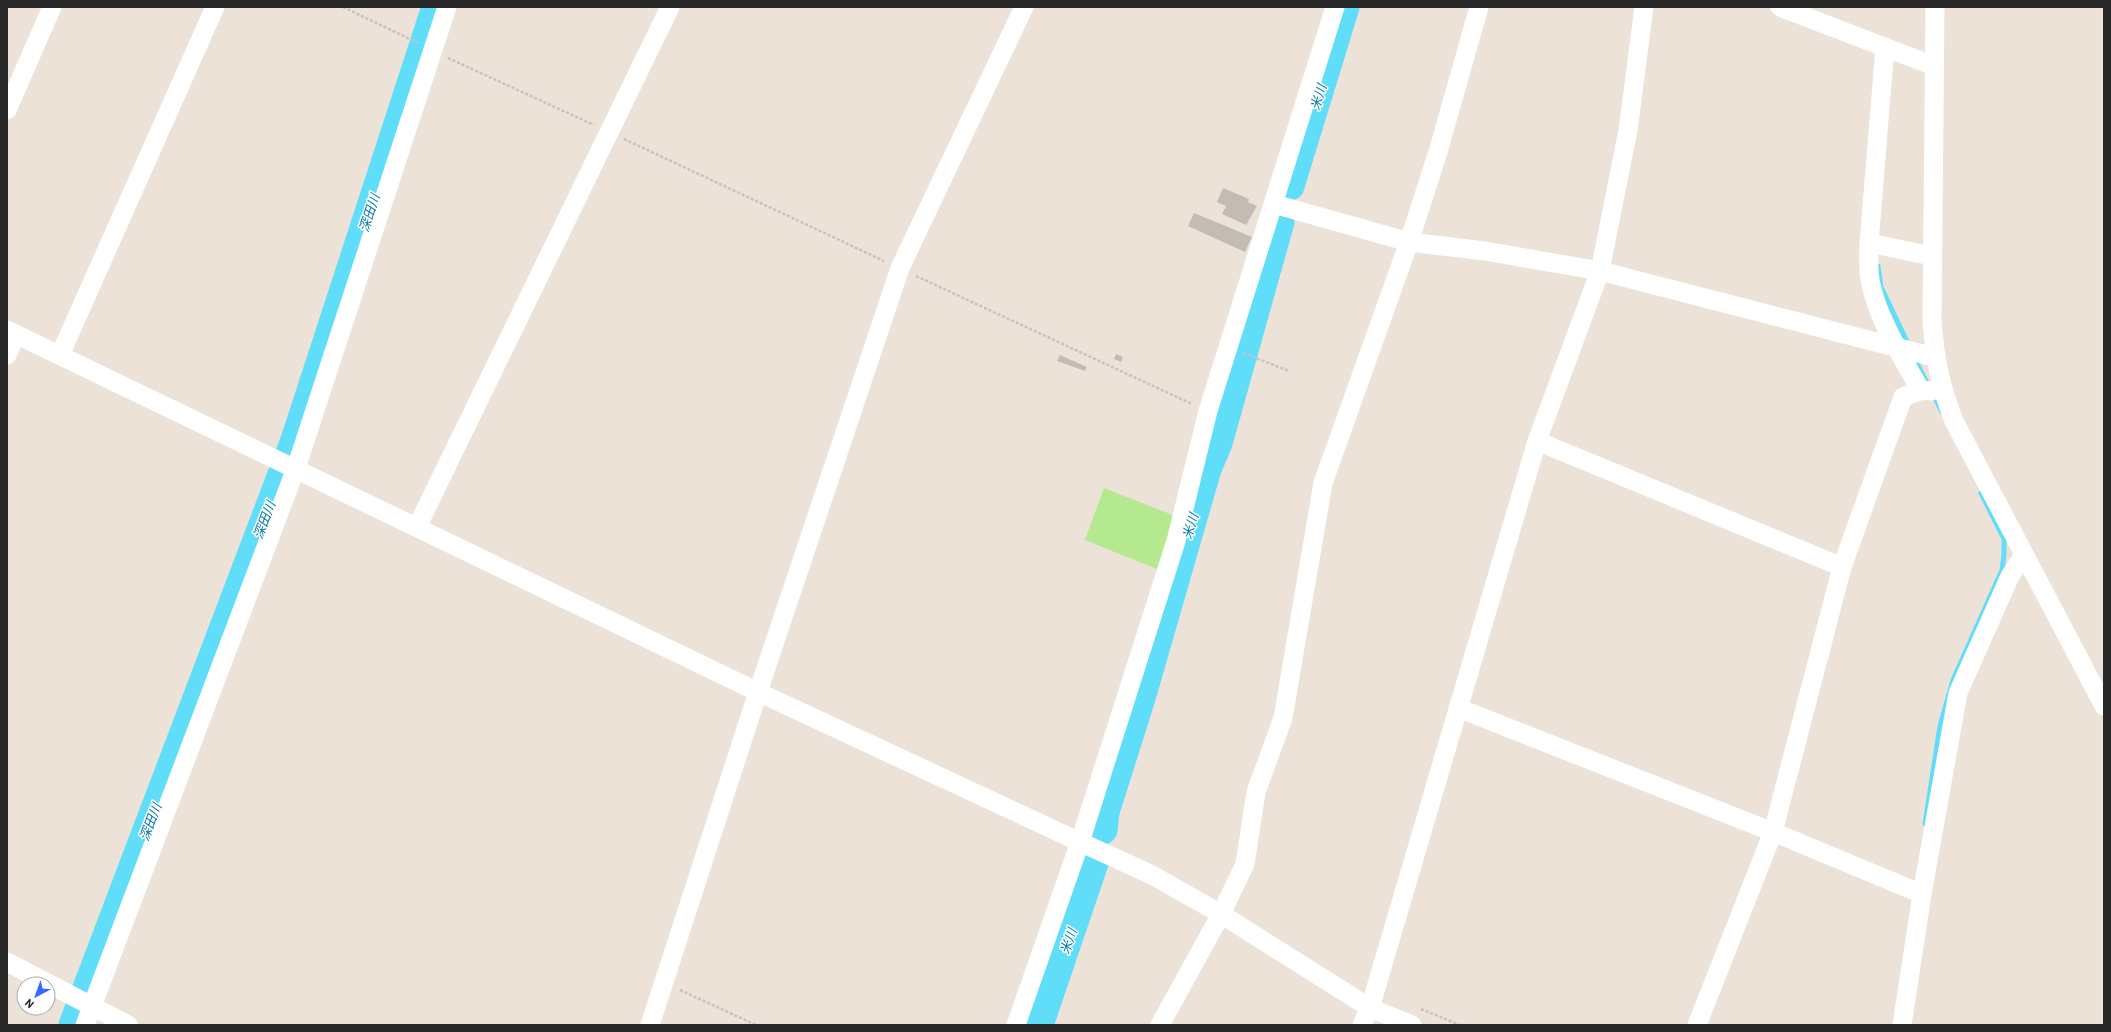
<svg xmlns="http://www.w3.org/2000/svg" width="2111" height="1032" font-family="Barlow,'Noto Sans JP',sans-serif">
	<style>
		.green { fill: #b5e98f }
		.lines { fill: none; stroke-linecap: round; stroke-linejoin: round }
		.stream { stroke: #60ddf9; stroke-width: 5 }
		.river { stroke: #60ddf9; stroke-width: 29 }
		.building { fill: #c3bcb5 }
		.path { stroke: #c3c3c3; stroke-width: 2.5; stroke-dasharray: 3 2; stroke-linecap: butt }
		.minor { stroke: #fff; stroke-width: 19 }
		.labels { text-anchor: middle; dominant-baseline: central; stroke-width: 3; stroke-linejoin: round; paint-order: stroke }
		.water-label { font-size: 13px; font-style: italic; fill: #0178a3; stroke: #fff }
	</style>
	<rect width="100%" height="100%" fill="#ece2d8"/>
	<path class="green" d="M1104 488 1175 516 1159 570 1085 540Z"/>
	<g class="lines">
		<path class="stream" d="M1878 266 1881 287 1909 346
			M1914 357 1928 385
			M1933 394 1942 412
			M1925 824 1940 726 1953 680 2002 570 2004 555V539L1981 493"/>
		<path class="river" d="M1290 186 1345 7
			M1103 830 1105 812 1141 698 1207 469 1218 443 1280 222
			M73 1025 295 440 436 7
			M1039 1025 1096 857"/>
	</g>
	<path class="building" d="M1223 188 1249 199 1248 202 1257 206 1246 225 1222 214 1226 206 1217 202Z
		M1194 213 1252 237 1245 252 1188 226Z
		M1116 354 1123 357 1121 362 1114 359Z
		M1060 355 1087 367 1085 371 1057 361Z"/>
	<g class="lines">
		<path class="path" d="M343 7 418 43
			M448 58 594 125
			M624 139 884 261
			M916 276 1192 404
			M1243 353 1289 371
			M680 990 756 1025
			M1421 1009 1460 1025"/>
		<path class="minor" d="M1780 7 1934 66
			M1935 7 1932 321C1935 360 1940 385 1954 421L2104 706
			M7 110 52 7
			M1274 204 1409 242 1485 251 1600 271 1934 357
			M1869 243 1885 47
			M7 330 758 692 1080 842 1176 541 1208 411 1335 7
			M7 355 16 334
			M60 355 215 7
			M1921 391C1901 355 1878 321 1870 280 1868 268 1869 255 1869 243L1932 256
			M1537 441 1842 567 1773 832 1697 1025
			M417 527 670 7
			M1842 567 1903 397 1922 390 1932 391
			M1458 708 1773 832 1922 894
			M7 962 128 1025
			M85 1025 296 468 447 7
			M650 1025 758 692 900 268 1024 7
			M1016 1025 1080 842 1152 875 1221 914 1370 1008 1412 1025
			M1160 1025 1221 914 1245 864 1256 792 1283 718 1323 483 1409 242 1438 152 1479 7
			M1362 1025 1370 1008 1537 441 1600 271 1628 130 1644 7
			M1902 1025 1922 894 1958 693 2010 576 2024 555"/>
	</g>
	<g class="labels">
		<g class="water-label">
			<text transform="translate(1318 97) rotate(-73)">米川</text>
			<text transform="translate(369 213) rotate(-72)">深田川</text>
			<text transform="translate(264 520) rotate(-69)">深田川</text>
			<text transform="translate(1190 526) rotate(-73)">米川</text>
			<text transform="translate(150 822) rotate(-69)">深田川</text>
			<text transform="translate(1068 941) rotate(-71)">米川</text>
		</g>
	</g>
	<rect width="2111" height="1032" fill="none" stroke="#282828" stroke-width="16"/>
	<g transform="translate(36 996) rotate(221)"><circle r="19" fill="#ffffff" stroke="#a9a9a9"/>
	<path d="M0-3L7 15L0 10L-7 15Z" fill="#3269ff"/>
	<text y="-6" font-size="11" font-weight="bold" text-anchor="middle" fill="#282828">N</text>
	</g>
</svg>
